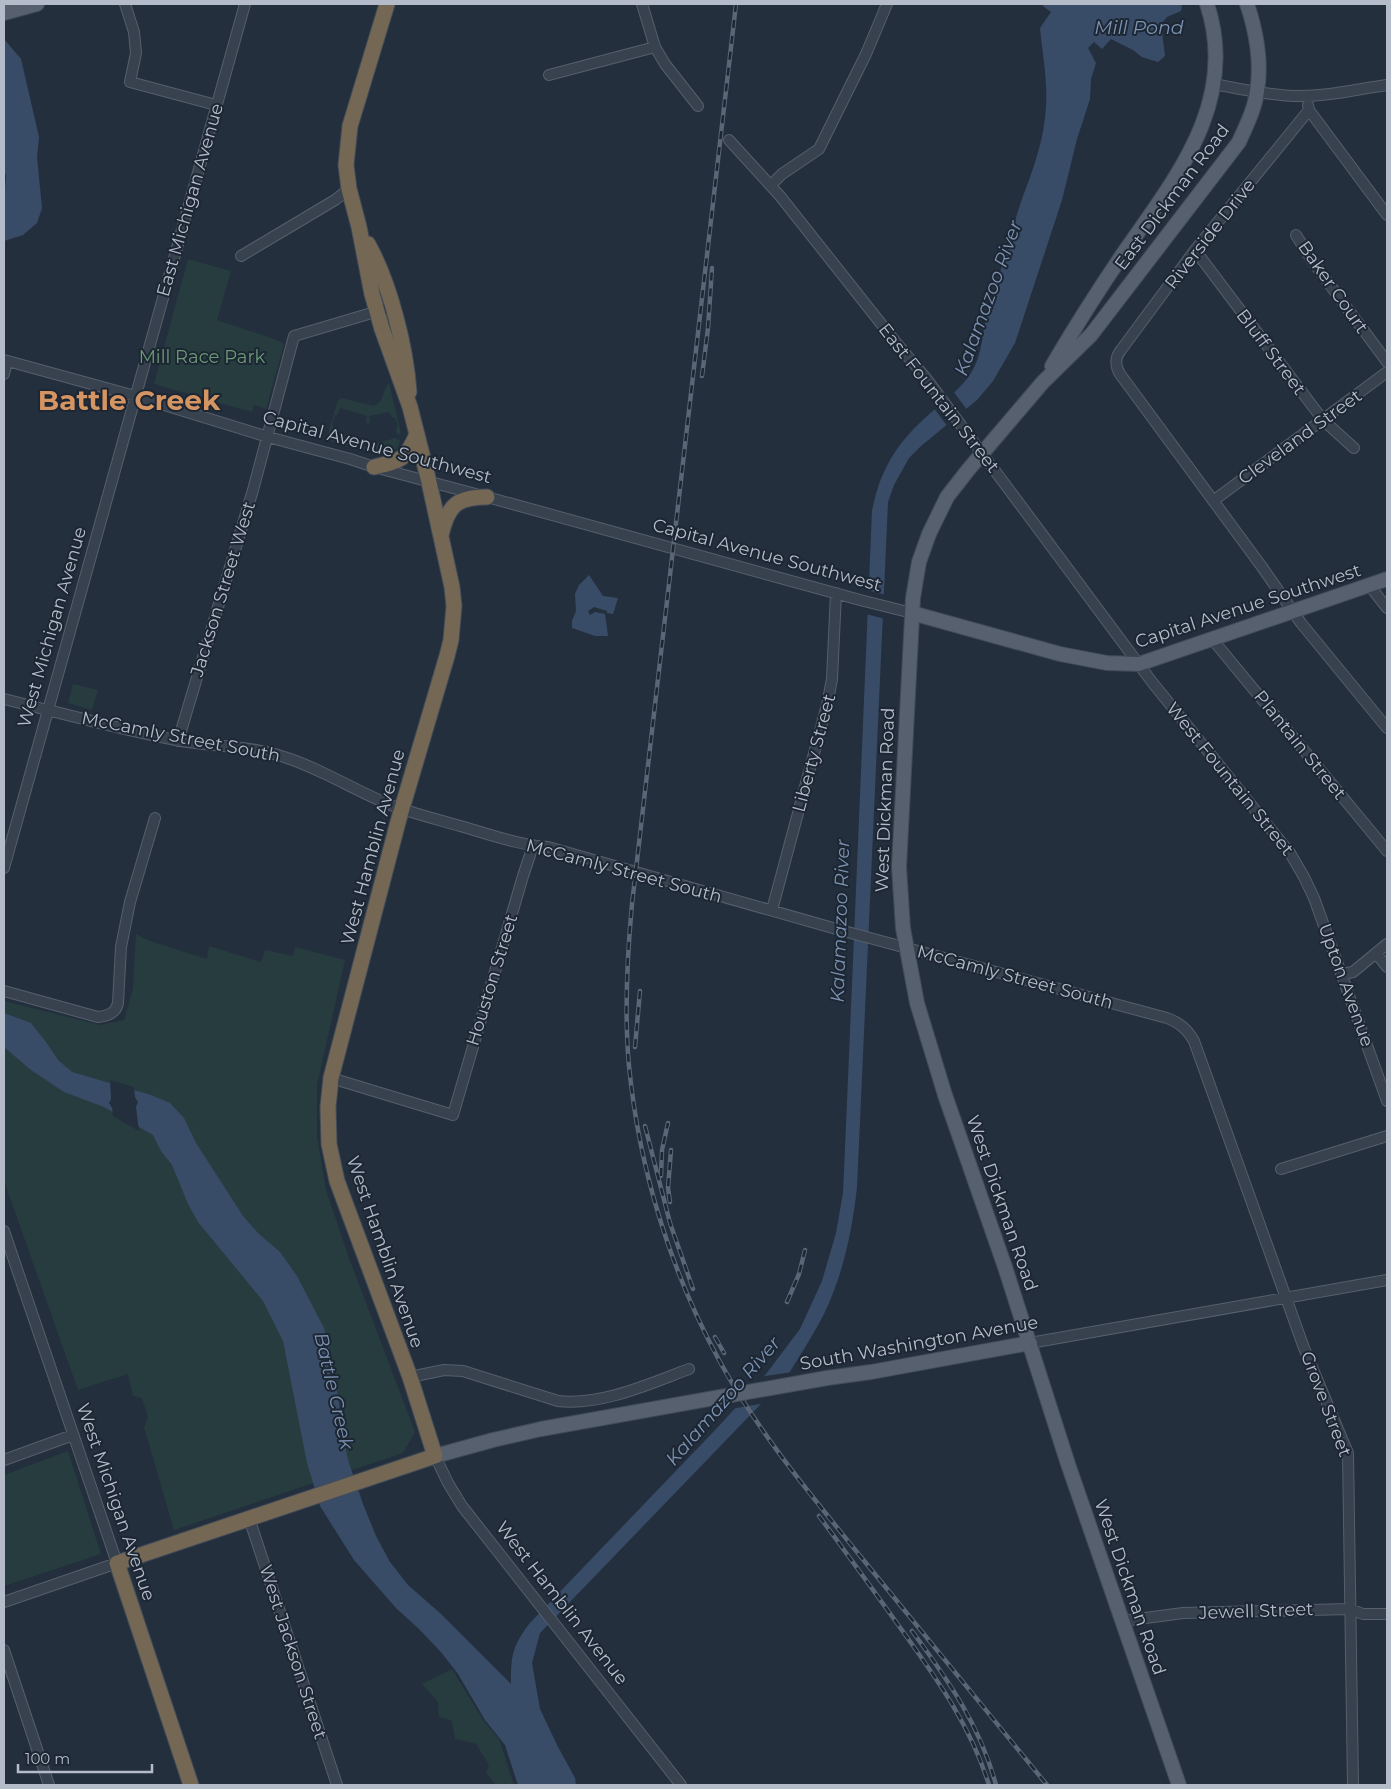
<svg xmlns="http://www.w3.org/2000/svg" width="1391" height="1789" font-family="Montserrat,sans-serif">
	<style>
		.green { fill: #263c3f }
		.water { fill: #394c67 }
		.pier { fill: #242f3e }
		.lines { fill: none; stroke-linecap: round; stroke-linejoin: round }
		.minor-casing { stroke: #565f6c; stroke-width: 12 }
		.major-casing { stroke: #414a57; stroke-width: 16 }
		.highway-casing { stroke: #434c59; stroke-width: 17 }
		.minor { stroke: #38414e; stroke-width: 10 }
		.major { stroke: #56606e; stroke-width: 14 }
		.highway { stroke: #746855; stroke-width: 15 }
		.rail-casing { stroke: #5a6575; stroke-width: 4.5 }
		.rail { stroke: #1d2633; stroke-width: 2.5; stroke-dasharray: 8; stroke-linecap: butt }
		.major-bridge-casing { stroke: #414a57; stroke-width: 16; stroke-linecap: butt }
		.major-bridge { stroke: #56606e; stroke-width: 14 }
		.labels { text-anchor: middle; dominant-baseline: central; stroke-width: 4; stroke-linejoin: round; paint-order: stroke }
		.street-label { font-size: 18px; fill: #b4bcc9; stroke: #1d2633 }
		.park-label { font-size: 18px; fill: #6b9a76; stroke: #1d2633 }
		.water-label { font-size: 19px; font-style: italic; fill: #7c92b1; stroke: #1d2633 }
		.town-label { font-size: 28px; font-weight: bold; fill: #d59563; stroke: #1d2633 }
	</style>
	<rect width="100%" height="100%" fill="#242f3e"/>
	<path class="green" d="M188 259 231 271 217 320 277 340 284 344 266 409 254 405 252 412 154 384Z
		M389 383 401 433 397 435 396 429 398 426 395 418 392 417 389 412 369 416 370 422 368 424 366 422 367 416 340 408 338 414 335 415 332 424 334 428 333 432 349 437 351 440 350 446 326 440 338 400 341 398 374 406C384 401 382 391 389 383Z
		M395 438 400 440C398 460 372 454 360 448Z
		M73 684 98 690 92 710 68 703Z
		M136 934 147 940 207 959 209 946 261 962 265 950 293 956 295 947 345 960 317 1085V1137L326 1190 349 1258 415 1432 403 1453 174 1530 144 1427 148 1418 142 1398 133 1396 128 1374 78 1390 4 1181V1001L100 1025 124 1020 133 989Z
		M68 1451 101 1554 4 1586V1475Z
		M452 1669 483 1720 499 1739 514 1785H492L495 1783 486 1773 489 1765 476 1744 455 1739 452 1721 439 1717 438 1702 422 1684Z"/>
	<path class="water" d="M1044 4H1182L1181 11 1167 17 1161 24 1165 56 1158 62 1142 57 1133 50 1111 39 1102 49 1094 42 1088 48 1096 63 1091 79 1090 99 1077 139 1062 200 1015 343 993 381 977 400 921 446 909 458 894 485 888 502 857 1187C852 1232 843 1275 823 1316 812 1337 799 1357 786 1378L540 1633 532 1663 540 1709 557 1745 575 1778 576 1785H518L505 1745 485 1720 458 1674 441 1652 419 1629 396 1608 354 1560 320 1506 307 1463 283 1341 263 1301 198 1222 188 1204 172 1165 161 1151 153 1135 104 1107 64 1092 31 1070 4 1047V1013L31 1023 46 1042 58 1060 72 1072 151 1095 170 1103 184 1118 196 1143 243 1216 259 1234 280 1252 297 1276 324 1328 333 1363 345 1445 348 1460 363 1504 376 1536 390 1562 408 1585 441 1614 511 1684C511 1656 512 1647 529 1624L718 1427 766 1374 800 1329 822 1281 836 1233 843 1193 846 1126 872 511C881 466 899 440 934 410 947 398 961 389 971 373 983 355 982 331 988 311 989 305 992 299 994 293 1003 263 1011 232 1021 202 1031 175 1042 146 1045 118 1049 86 1043 59 1040 28L1051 12 1043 6Z
		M4 39 21 59 39 137 37 157 42 208 37 223 23 235 4 241V200L6 176 4 170Z
		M589 575 603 596 618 598 613 614 607 613V611L594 607 588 611 590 615 595 612 605 614 608 636H595L572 628V621L576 611 575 594 579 585Z"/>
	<path class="pier" d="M953 391 968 411 948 427 933 407Z
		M867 590 886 595 885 619 866 614Z
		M110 1080 134 1087 135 1097 138 1102 136 1107 139 1131 113 1116 112 1108 109 1103 111 1099Z
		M792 1372 787 1379 765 1403 731 1409 759 1377Z"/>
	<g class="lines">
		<g class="minor-casing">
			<path id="minor" d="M125 4 134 32 136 53 130 82 216 105
				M642 4 655 47 665 64 698 106
				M549 75 655 47
				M1214 84C1240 89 1267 95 1294 96 1326 97 1357 89 1387 85
				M1308 105 1309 110 1387 215
				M1309 110 1195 250 1121 350C1115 357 1115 366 1120 374L1262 567 1301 623 1387 728
				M729 140 780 196 894 340 926 378 1152 682 1290 853 1304 877 1314 898 1387 1101
				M771 185 782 174 819 149 866 54 887 4
				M1296 235 1313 262 1387 362
				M1195 250 1323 420 1354 448
				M241 256 335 200 349 189
				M4 360 135 396 268 437 350 459 374 467 487 497 860 600 912 613
				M4 374 7 361
				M1213 501 1387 372
				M1369 585 1387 608
				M1213 640 1387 851
				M4 699C61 713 118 729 176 740 211 747 247 745 281 756 318 767 352 789 388 804 411 813 436 819 460 826 489 834 518 845 548 847L840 930 1167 1018C1180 1023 1187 1029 1194 1041L1304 1348 1348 1453 1353 1785
				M178 741 253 490 294 336 392 307
				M4 868 245 4
				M772 910 827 705 832 679 836 593
				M1376 953 1387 967
				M1342 974 1353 972 1387 944
				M4 991 98 1017C108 1016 116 1013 118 1003L121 947 130 902 155 818
				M331 1078 453 1115 523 876 533 846
				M1281 1169 1387 1136
				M4 1231 117 1563 4 1602
				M1030 1343 1387 1280
				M410 1377 444 1370 463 1371 558 1401C601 1406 649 1384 689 1369
				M435 1456 448 1483 462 1506 681 1785
				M4 1460 73 1435
				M249 1518 337 1785
				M1123 1621 1183 1613 1350 1609 1363 1614H1387
				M4 1650 49 1785"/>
		</g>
		<g class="major-casing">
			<path id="major" d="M4 13 37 4
				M1052 366C1075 327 1099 289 1125 251 1177 176 1239 101 1207 4
				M912 613 1060 654 1107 663 1139 664 1387 579
				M827 1378 871 1372 1030 1343
				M435 1456 493 1440 541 1429
				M1179 1785 1068 1464 1005 1267 945 1095 917 1003 903 928 899 867 913 598 919 562 929 534 947 497 968 470 1043 382 1091 335 1239 142C1246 126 1255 109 1257 91 1262 63 1256 30 1247 4"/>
		</g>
		<g class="highway-casing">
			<path id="highway" d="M368 244C390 284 406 347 409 392
				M374 467C400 461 406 460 417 434
				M441 535C448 505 457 497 487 497
				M191 1785 117 1563 435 1456 410 1377 337 1181 329 1144 328 1107 331 1078 398 822 447 656 451 640 454 606 452 587 429 482 410 407 382 329 372 294 359 227 349 189 346 165 350 126 387 4"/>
		</g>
		<use href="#minor" class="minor"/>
		<use href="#major" class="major"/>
		<use href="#highway" class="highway"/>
		<g class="rail-casing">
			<path id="rail" d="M736 4 632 904C627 958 624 1012 629 1066 639 1168 670 1270 719 1360 758 1432 810 1494 861 1557 923 1633 985 1709 1047 1785
				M702 376 708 328 712 268
				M635 1047 640 991
				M645 1126 670 1223 693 1289
				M661 1176 662 1150 668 1123
				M670 1202 668 1188 671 1150
				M787 1302 799 1274 805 1250
				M715 1337 724 1353
				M819 1516C848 1555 876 1594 904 1633 939 1682 971 1727 989 1785
				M912 1631C948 1680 980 1725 996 1785"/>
		</g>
		<use href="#rail" class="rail"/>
		<g class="major-bridge-casing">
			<path id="major-bridge" d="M541 1429 827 1378"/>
		</g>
		<use href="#major-bridge" class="major-bridge"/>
	</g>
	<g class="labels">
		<g class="street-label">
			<text transform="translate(1172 197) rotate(-53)">East Dickman Road</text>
			<text transform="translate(190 200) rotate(-74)">East Michigan Avenue</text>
			<text transform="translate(1210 234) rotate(-52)">Riverside Drive</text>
			<text transform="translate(1333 287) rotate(55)">Baker Court</text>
			<text transform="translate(1271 352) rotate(53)">Bluff Street</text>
			<text transform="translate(939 398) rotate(52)">East Fountain Street</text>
			<text transform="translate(1300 437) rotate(-36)">Cleveland Street</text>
			<text transform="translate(377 447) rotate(15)">Capital Avenue Southwest</text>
			<text transform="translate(767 555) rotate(15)">Capital Avenue Southwest</text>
			<text transform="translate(223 589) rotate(-73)">Jackson Street West</text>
			<text transform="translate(1248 606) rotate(-18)">Capital Avenue Southwest</text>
			<text transform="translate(52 627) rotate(-74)">West Michigan Avenue</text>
			<text transform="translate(181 737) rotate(11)">McCamly Street South</text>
			<text transform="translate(1300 745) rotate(51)">Plantain Street</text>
			<text transform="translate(814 753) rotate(-75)">Liberty Street</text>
			<text transform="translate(1230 779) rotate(51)">West Fountain Street</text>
			<text transform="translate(885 800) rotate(-88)">West Dickman Road</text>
			<text transform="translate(373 847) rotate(-75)">West Hamblin Avenue</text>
			<text transform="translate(624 871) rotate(15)">McCamly Street South</text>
			<text transform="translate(1015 977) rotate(15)">McCamly Street South</text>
			<text transform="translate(492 980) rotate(-73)">Houston Street</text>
			<text transform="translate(1346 985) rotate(70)">Upton Avenue</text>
			<text transform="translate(1002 1203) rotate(71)">West Dickman Road</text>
			<text transform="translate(385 1252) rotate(71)">West Hamblin Avenue</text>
			<text transform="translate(919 1343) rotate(-10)">South Washington Avenue</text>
			<text transform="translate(1326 1404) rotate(69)">Grove Street</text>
			<text transform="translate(116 1502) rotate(71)">West Michigan Avenue</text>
			<text transform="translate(1130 1587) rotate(71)">West Dickman Road</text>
			<text transform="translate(562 1603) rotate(52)">West Hamblin Avenue</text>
			<text transform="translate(1256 1611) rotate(-2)">Jewell Street</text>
			<text transform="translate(293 1652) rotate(72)">West Jackson Street</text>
		</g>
		<g class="park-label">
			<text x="202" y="357">Mill Race Park</text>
		</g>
		<g class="water-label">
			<text x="1139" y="27">Mill Pond</text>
			<text transform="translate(988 298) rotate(-70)">Kalamazoo River</text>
			<text transform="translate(840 921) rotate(-88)">Kalamazoo River</text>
			<text transform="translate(334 1391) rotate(77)">Battle Creek</text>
			<text transform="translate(723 1401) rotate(-49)">Kalamazoo River</text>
		</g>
		<g class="town-label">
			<text x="129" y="400">Battle Creek</text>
		</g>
	</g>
	<rect width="1391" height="1789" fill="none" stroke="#b4bcc9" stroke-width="10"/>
	<path d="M18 1764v8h134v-8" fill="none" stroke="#b4bcc9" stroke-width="2.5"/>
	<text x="25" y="1764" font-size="15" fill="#b4bcc9" stroke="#1d2633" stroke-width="4" paint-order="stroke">100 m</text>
</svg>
